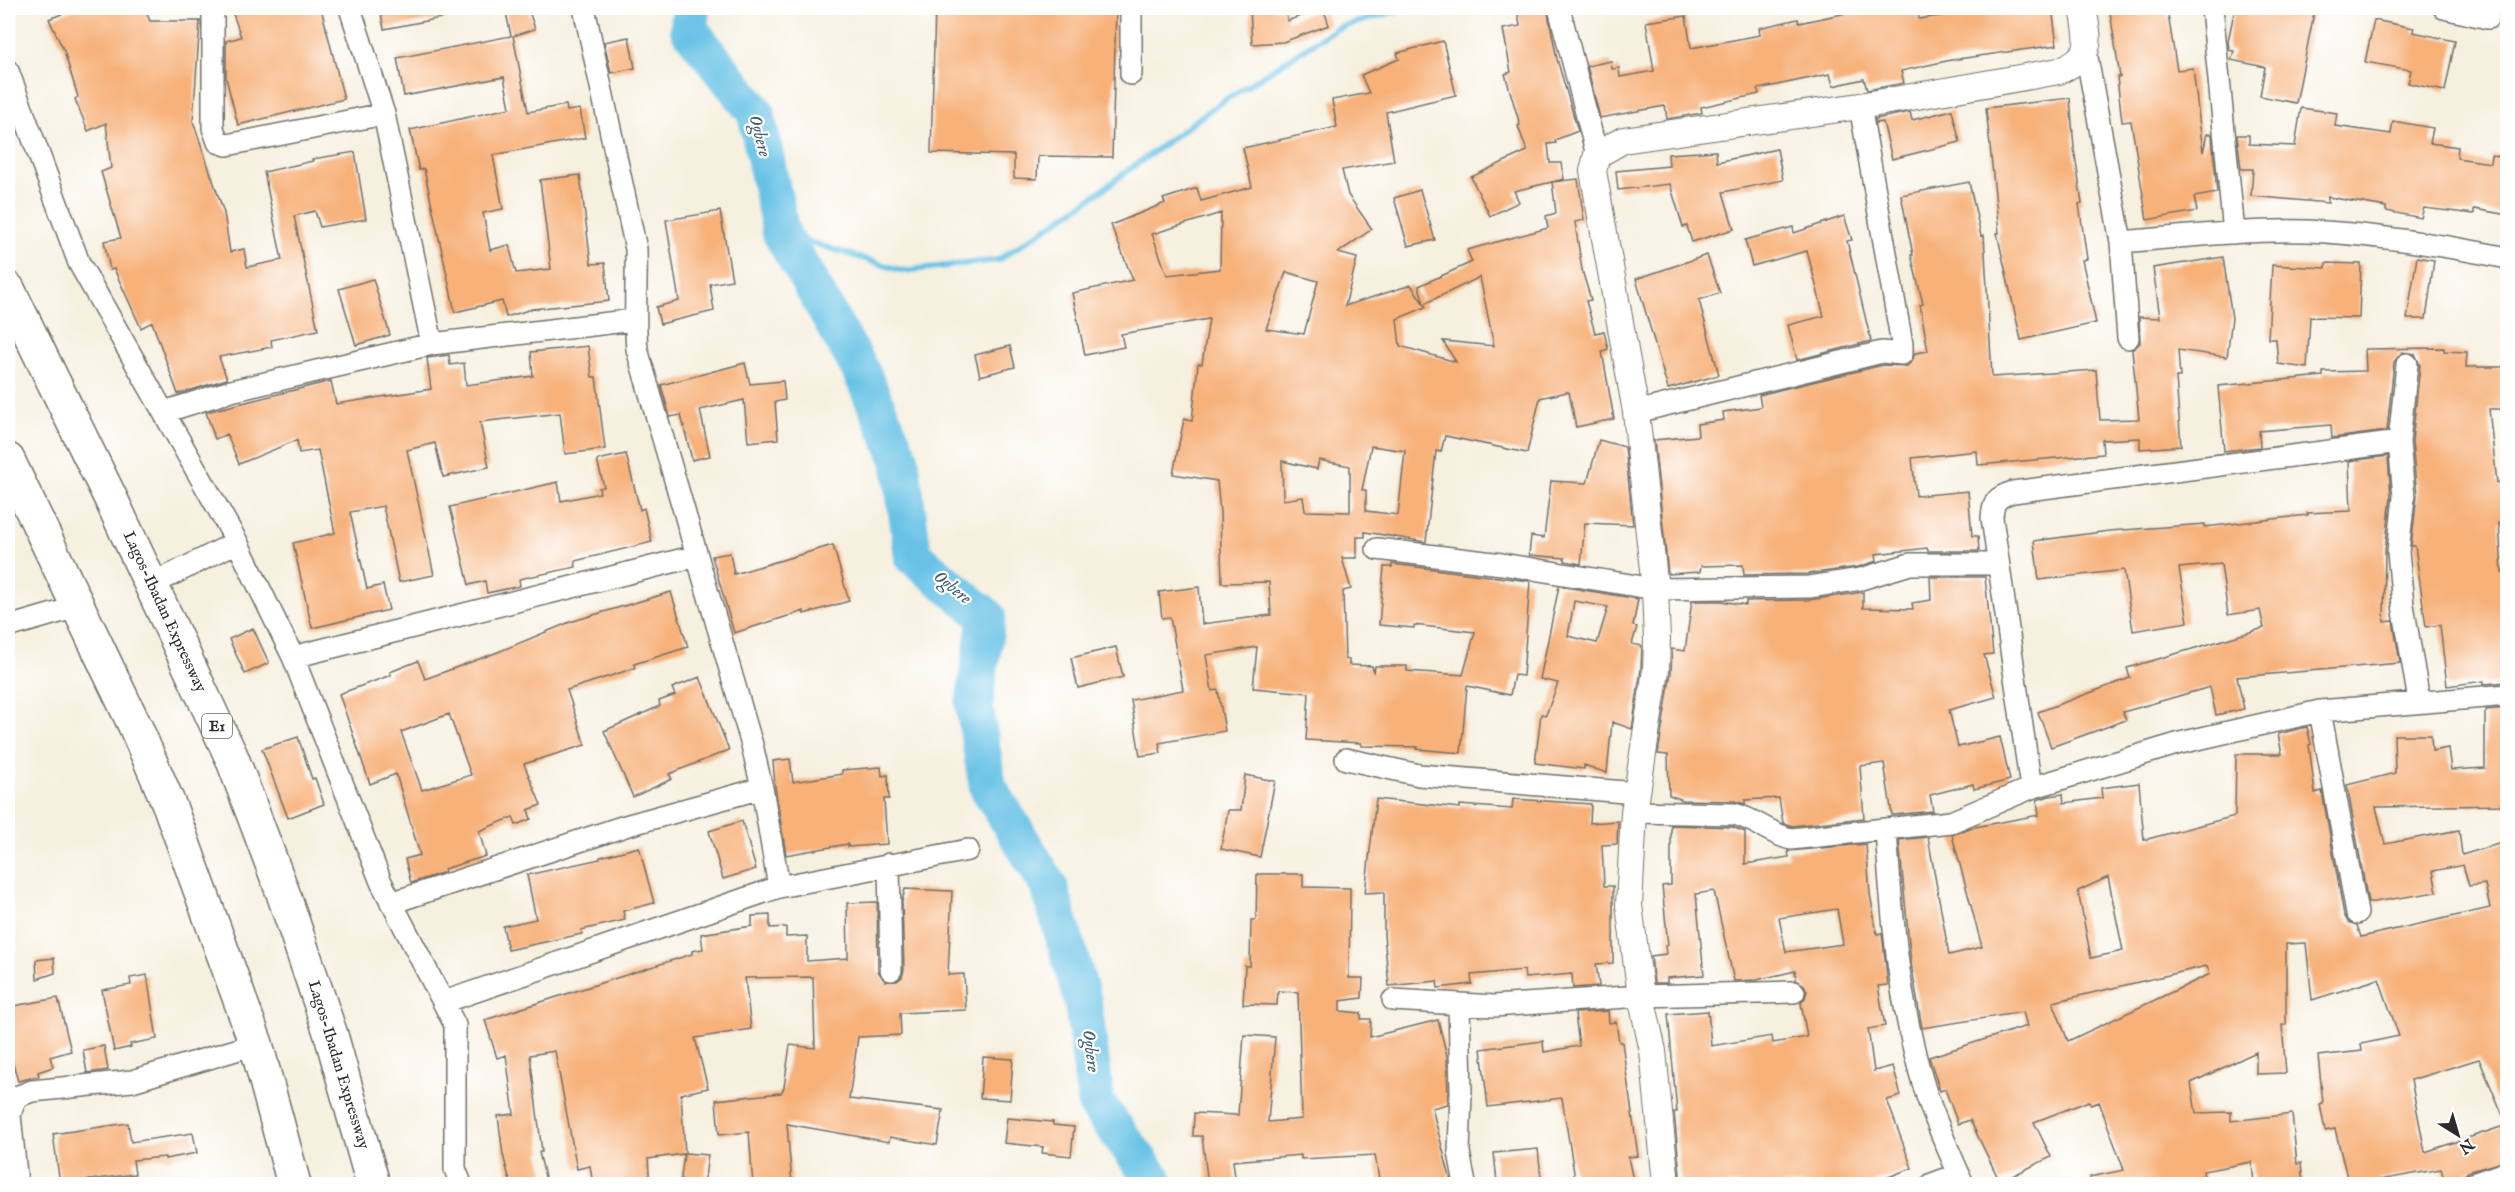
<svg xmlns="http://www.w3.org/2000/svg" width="2515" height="1192" font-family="'IM FELL English',serif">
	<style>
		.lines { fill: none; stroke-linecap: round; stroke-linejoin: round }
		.stream { stroke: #68c2e6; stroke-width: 6 }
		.river { stroke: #68c2e6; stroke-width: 38 }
		.building { fill: #f7b179; fill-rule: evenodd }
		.minor-casing { stroke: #72706a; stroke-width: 24 }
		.tertiary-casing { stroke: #72706a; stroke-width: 28 }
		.motorway-casing { stroke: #72706a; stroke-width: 36 }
		.minor { stroke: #fff; stroke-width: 21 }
		.tertiary { stroke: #fff; stroke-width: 26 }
		.motorway { stroke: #fff; stroke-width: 33 }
		.labels { text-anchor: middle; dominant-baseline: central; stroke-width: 4.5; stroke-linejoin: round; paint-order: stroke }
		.shield { fill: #fff; stroke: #6b6b6b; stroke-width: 1.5 }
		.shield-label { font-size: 15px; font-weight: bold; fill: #2b2b2b }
		.street-label { font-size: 16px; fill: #2b2b2b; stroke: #fff }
		.water-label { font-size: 18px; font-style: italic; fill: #40606c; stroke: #fff }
	</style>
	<rect width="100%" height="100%" fill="#fff"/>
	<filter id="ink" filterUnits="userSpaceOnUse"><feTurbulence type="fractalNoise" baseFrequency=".0167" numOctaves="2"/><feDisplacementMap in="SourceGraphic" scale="12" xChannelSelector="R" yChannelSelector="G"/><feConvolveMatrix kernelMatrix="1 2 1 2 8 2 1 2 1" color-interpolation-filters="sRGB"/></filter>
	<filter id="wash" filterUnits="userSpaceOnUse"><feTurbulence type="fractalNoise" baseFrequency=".008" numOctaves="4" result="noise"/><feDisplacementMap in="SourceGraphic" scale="24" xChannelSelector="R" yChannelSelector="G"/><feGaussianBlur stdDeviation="1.35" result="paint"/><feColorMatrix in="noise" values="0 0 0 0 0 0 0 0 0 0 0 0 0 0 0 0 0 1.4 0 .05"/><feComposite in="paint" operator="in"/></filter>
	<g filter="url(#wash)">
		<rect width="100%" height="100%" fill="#f6f0df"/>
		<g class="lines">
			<path class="stream" d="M781 233 903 271 998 260 1087 201 1214 107 1337 28 1406 8"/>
			<path class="river" d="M691 8 689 29 756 113 781 233 860 369 900 459 913 556 987 617 974 705 988 787 1049 886 1083 1002 1096 1103 1153 1179 1155 1184"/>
		</g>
		<g id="blocks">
			<path class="building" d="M77 8H145L150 21H200L193 121 224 213 230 252 244 249 247 267 282 260 264 172 313 161 312 159 355 152 366 219 320 227 315 211 294 216 318 330 271 340 272 347 219 357 227 379 178 394 152 322 141 328 114 269 110 270 104 241 121 238 101 172 111 168 106 123 88 131 75 99 78 97 64 51 49 19Z
				M231 8H321L344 99 238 125 226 78V41L241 37Z
				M380 8H451L452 16 384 29Z
				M505 8H528L535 29 513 36 528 112 566 105 567 111 580 109 585 138 493 155 503 209 483 213 490 250 509 245 516 273 551 269 540 180 580 175 591 264 605 263 609 301 532 309 506 317 502 301 455 312 424 169 419 170 410 130 510 108 504 77 404 96 397 58 511 36Z
				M935 8H1116L1112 157 1038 156 1037 179 1014 178V155L931 153Z
				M1250 8H1286L1287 21 1323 8 1329 25 1283 42 1252 44Z
				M1517 8H1547L1557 59 1578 131 1555 140 1556 143 1548 144 1550 163H1561L1564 179 1552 182 1578 179 1584 220 1575 222 1582 270 1591 300 1586 301 1595 333 1604 331 1608 349 1602 351 1614 419 1576 427 1569 392H1567L1540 398 1527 453 1445 436 1441 452 1436 451 1426 542 1365 532V537H1357V558H1342L1351 589 1343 591 1345 659 1349 660V665L1372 666 1374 673 1375 666H1407V671L1463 675 1475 632 1414 625V628L1379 625 1384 567H1392V564L1530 581 1523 676 1514 675 1510 695 1467 686 1461 753 1417 749 1418 747 1361 746V743L1306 740 1309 693 1253 688 1257 647 1206 655 1212 691 1218 690 1225 731 1159 743 1161 753 1140 756 1131 700 1183 690 1170 617 1162 618 1159 592 1199 587 1202 624 1271 615 1269 582 1222 583 1220 512 1217 481 1173 474 1184 419 1192 421 1198 364H1202L1209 319 1121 334 1124 347 1085 355 1072 293 1133 280 1111 225 1165 203 1163 199 1197 188 1201 201 1252 187 1243 148 1337 127 1332 100 1369 93 1361 75 1399 59 1397 53 1443 41 1456 95 1386 112 1394 161 1342 170 1348 195 1372 229 1338 253 1357 258 1345 306 1411 285 1426 307 1397 319 1400 346 1456 362 1443 341 1494 346 1480 277 1424 304 1419 286 1472 262 1467 250 1548 228 1546 216 1556 213 1552 182 1514 191 1519 202 1490 216 1471 177 1527 151 1518 126 1520 125 1505 74 1511 72 1503 29 1520 26ZM1221 213 1220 269 1167 275 1152 234ZM1286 272 1318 281 1304 334 1266 329ZM1371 446 1405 451 1398 515 1366 511V490H1362ZM1319 460 1350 466V512L1305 511 1303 497 1283 500 1282 461 1317 469Z
				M1870 8H1917L1919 19 1998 8H2052L2057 45 1951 60 1901 71 1904 83 1867 90 1864 79 1833 86 1830 74 1758 89 1759 94 1701 107 1702 113 1667 119 1665 106 1600 118 1587 66 1611 61 1612 69 1619 68 1620 77 1654 71 1646 22 1686 16 1691 48 1760 35 1759 28 1798 19 1799 23Z
				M2142 8H2167L2177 70 2193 68 2203 152 2207 134H2212L2217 193 2194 197 2197 211 2147 220 2131 121 2122 122 2117 77H2120L2110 12Z
				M2235 8H2315L2296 103 2260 96 2265 67 2231 60 2234 51 2229 50 2228 41Z
				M2374 20 2414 28 2413 32 2455 41 2445 91 2408 83 2411 70 2365 62Z
				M629 37 635 68 611 73 604 42Z
				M2070 98 2074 148 2082 203 2079 204 2087 259 2082 260 2096 323 2021 340 1997 233H1999L1986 108Z
				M2301 108 2337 113 2335 126 2391 134 2393 121 2433 128 2430 143 2458 147 2457 158 2490 163 2491 155 2508 157V215L2474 209V214L2424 208 2421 218 2386 211V207L2328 197V203L2251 196 2253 169H2241L2237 135H2249V144L2295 146Z
				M1952 110 1960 142 1892 159 1883 122 1876 123 1875 119 1910 112 1912 120Z
				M1777 149 1783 180 1723 192 1734 229 1692 242 1687 226 1683 227 1670 184 1618 190 1616 171 1669 166 1668 154 1716 151 1717 162Z
				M1969 182 1981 236 1984 235 1992 377 2096 370 2100 420 2139 419 2132 350 2140 343 2139 317 2160 318 2153 268 2223 257 2232 318 2227 357 2178 350 2180 377H2176L2181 446 2140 449V438L2102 440 2103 454 1978 465 1977 451 1912 458 1916 496 1968 491 1972 536H1978L1979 551H1928L1927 548 1876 554 1877 561 1858 567 1808 574 1744 575 1743 565 1701 566 1700 572 1668 574 1654 440 1698 436 1697 424 1724 420 1723 412 1761 407 1759 395 1883 365 1907 366 1912 361 1915 353 1928 351 1920 305 1923 304 1911 255H1913L1901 195Z
				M1420 190 1435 240 1408 246 1394 198Z
				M720 211 732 280 710 284 714 311 660 324 656 307 679 301 666 220Z
				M1844 216 1852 240 1847 241 1871 341 1797 360 1788 325 1824 316 1807 251 1752 266 1745 240 1793 227 1794 233Z
				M1707 255 1720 293 1699 300 1719 375 1668 389 1636 279Z
				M2417 257 2434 260 2426 319H2407Z
				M2326 263 2361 264 2359 318 2310 317 2307 368 2278 364 2276 339H2268L2272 265 2326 268Z
				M373 279 390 335 356 345 339 289Z
				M588 346 592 377H596L605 449 565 454 560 413 480 422 489 467 443 477 435 443 407 450 434 575 399 582 383 506 350 512 367 589 383 585 389 610 312 628 293 543 335 533 318 450 299 453 297 440 239 464 227 434 215 439 206 412 331 381 336 404 431 389 427 358 449 355 450 365 464 363 466 385 533 376 531 352Z
				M1010 346 1015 367 980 376 975 355Z
				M2444 348V351L2467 352 2466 367H2508V409H2489L2497 483 2501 482 2506 522 2499 523 2502 573 2508 572V682L2484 684V681L2447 686 2440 625 2426 627 2415 546H2411L2417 496 2412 442 2420 365 2415 354 2402 352 2394 362 2387 431 2332 438 2331 425 2259 431 2260 447 2224 451 2218 386 2323 376V372L2366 371 2365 349Z
				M745 363 750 384 783 381 785 400 775 402 778 439 748 442 744 400 700 410 710 456 692 460 681 415 670 417 661 385Z
				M1599 440 1625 447 1633 525 1585 523 1581 564 1565 561V558L1529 555 1531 536 1544 538 1551 481 1587 483Z
				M626 454 640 510 644 508 652 542 575 561 576 567 519 579 520 586 487 593 485 581 469 585 450 507 558 482 561 501 600 493 599 488 604 487 597 460Z
				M2388 456 2391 497 2385 551 2384 622 2393 621 2400 663 2237 677 2244 709 2216 715 2210 687 2123 712 2126 720 2051 747 2038 712 2130 678 2127 668 2264 628 2260 610 2228 615 2221 564 2179 568 2188 622 2133 631 2124 570 2039 580 2034 541 2109 531 2205 524V527L2308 515 2307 513 2351 511 2349 461Z
				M833 545 849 601 804 614V611L734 633 712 556 730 553 734 574Z
				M1930 577H1985L1993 654 1984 655 1996 697 1949 710 1958 747 2000 737 2010 780 1974 789 1973 784 1930 795 1933 811 1892 815 1884 763 1860 766 1864 818 1792 826 1783 823 1779 798 1745 800V804L1734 801 1683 800 1669 795 1668 755 1658 754 1671 672 1672 649 1685 651 1692 601H1721L1746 605V601L1809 600 1863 592V608L1913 609 1912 603 1931 600Z
				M1559 586 1638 599 1633 626 1637 627 1632 644 1642 646 1641 669 1632 729 1612 722 1607 773 1584 765V769L1535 763 1541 714 1546 715 1558 683 1540 679ZM1574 601 1608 607 1597 643 1568 636Z
				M671 592 688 647 634 664 635 668 567 690 585 745 524 764 541 805 528 810 531 819 516 825 513 817 479 831 486 856 444 869 445 872 411 883 405 859 420 855 396 774 370 784 339 694 391 675 390 672 418 661 425 679 498 652 570 622ZM449 714 471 775 422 790 401 732Z
				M253 628 269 663 245 674 229 639Z
				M1116 647 1123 677 1078 688 1071 658Z
				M700 677 729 750 669 774 672 779 633 797 604 731 660 706 659 701 675 695 672 688Z
				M2508 708V805L2376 807 2385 844 2459 830 2462 855 2508 841V1160L2468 1172 2463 1176 2461 1185H2446L2441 1169 2379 1180 2380 1185H2349L2335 1129 2325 1131 2320 1104 2323 1103 2318 1056 2362 1051 2361 1044 2399 1036 2379 979 2312 1000 2306 943 2286 944V1025H2282L2286 1073 2256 1074V1052L2191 1083 2196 1113 2231 1112V1121L2292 1114 2297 1164 2301 1163 2303 1185H2254L2252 1162 2203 1171 2205 1185H2091L2090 1177 2124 1170 2099 1102 2091 1105 2089 1101 2034 1122 2051 1157 2000 1182 1970 1120 1958 1124 1945 1089 1940 1091 1929 1057 2027 1026 2023 1012 1922 1028 1911 963 1899 840 1928 837 1949 955 1982 947 1952 835 1970 828 2039 815 2037 800 2049 796 2063 794 2064 803 2102 798 2101 788 2139 783 2144 840 2235 816 2236 754H2282L2278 734 2307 727 2311 744 2309 745 2315 793 2322 791 2344 915 2348 922 2357 925 2361 937 2490 908 2485 884 2469 886 2463 865 2433 871 2437 892 2368 903 2347 785 2395 773 2394 735H2431L2432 751 2448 748 2451 770 2485 768V710ZM2108 877 2123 951 2091 958 2078 891ZM2207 966 2210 974 2068 1041 2053 1002ZM2479 1059 2507 1125 2425 1152 2411 1080Z
				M298 737 312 779 315 778 324 804 288 818 262 749Z
				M790 759 793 782 842 774V770L881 767 882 776 888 775 889 799H884L887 844 848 847V844L786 855 775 786 773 761Z
				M1245 775 1275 781 1260 857 1221 849 1228 810H1241Z
				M1376 799 1460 808V805L1512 809 1513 799 1591 804 1590 823 1618 821 1617 844 1602 845 1604 886H1613V963L1596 964 1599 986 1573 988 1572 974 1525 978 1524 970 1471 975 1472 984 1438 988 1437 981 1389 986 1384 935V892L1365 893Z
				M742 821 756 869 723 879 709 831Z
				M1671 825 1732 827 1745 832V864L1789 857 1788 851 1866 844 1870 894 1877 934 1882 933 1888 985 1878 986 1885 1026 1868 1029 1874 1071 1893 1066 1901 1096 1887 1100 1912 1168 1867 1185H1681L1674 1112H1677L1668 1014 1708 1011 1711 1046 1772 1036 1773 1043 1807 1037 1801 1003 1805 998 1807 991 1804 985 1796 980 1795 971 1757 980 1734 981 1714 891 1696 894 1704 975 1667 978V983H1654L1651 956 1666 954 1665 946 1668 945 1662 886 1671 885ZM1837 909 1843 944 1786 952 1779 918Z
				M639 847 654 903 623 911 625 920 581 930 582 934 508 950 503 926 536 919 527 875 600 859V857Z
				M1257 874H1303V887L1350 888 1349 978H1363L1362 998 1340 1001V1011L1361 1013V1019H1371L1370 1037 1438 1020 1447 1056 1448 1104 1432 1108 1452 1185H1380L1375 1155 1301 1159V1155L1233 1161 1236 1185H1208L1202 1136H1193L1194 1113 1238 1115 1244 1035 1275 1037 1268 1122 1302 1119 1298 992 1278 991 1277 1005 1243 1004 1245 966H1250L1251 920H1256Z
				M905 889 952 891 948 975 964 974 966 1010 900 1013 901 1035 858 1037 849 1099 943 1110 937 1145 890 1137 889 1142 787 1124 792 1185H753L749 1132 719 1135 716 1100 781 1093 784 1087 790 1045 815 1048 813 977 745 978 751 1029 695 1038 708 1088 681 1094 685 1153 708 1155 704 1185H680L684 1154 648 1159 650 1185H593L590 1166 577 1169 555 1051 530 1055 542 1152H539L547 1185H511L503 1155 498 1116 514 1114 506 1055 497 1058 485 1020 692 954V951L703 949 701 934 752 926V916L770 915V928L786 927V937L807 936V961L848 958 847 903 877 902 878 971 885 981H897L902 977 904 970 902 902Z
				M54 958 55 973 37 979 36 960Z
				M147 975 157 1039 130 1044 131 1047 114 1051 102 990 131 985 130 978Z
				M58 998 71 1051 50 1057 53 1067 38 1072 39 1076 18 1081 8 1046V1007Z
				M1608 1011 1609 1023 1616 1022 1619 1042H1622L1638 1156 1628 1157 1634 1185H1576L1562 1098 1488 1107 1481 1049 1543 1041 1544 1052 1579 1046 1575 1013Z
				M104 1046 108 1070 87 1073 83 1050Z
				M983 1057 1013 1059 1010 1100 980 1098Z
				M1007 1118 1053 1122V1125L1074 1127 1071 1156 1042 1153 1043 1147 1004 1143Z
				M128 1123 131 1142 193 1133 197 1153 165 1159V1157L133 1160 135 1174 60 1184 53 1134Z
				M1538 1149 1541 1177 1497 1182 1494 1153Z"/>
		</g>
	</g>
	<g filter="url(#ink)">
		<use href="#blocks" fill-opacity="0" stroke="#72706a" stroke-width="1.5"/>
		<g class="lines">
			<g class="minor-casing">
				<path id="minor" d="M213 8V128L218 142 227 145 384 114
					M350 8 384 114 432 344
					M584 8 636 249C637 282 634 316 637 349L752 745 762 788 779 887
					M1559 8 1597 155
					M2212 8 2234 233
					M2444 8 2488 18
					M2086 52 2121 242 2128 338
					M8 71 79 263 237 542 293 657 381 882 455 1025V1169L461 1184
					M1131 74V8
					M2121 242C2183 237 2246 229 2308 231 2375 234 2442 245 2508 258
					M2407 364 2399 442 2404 497 2398 552 2403 605 2419 701
					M164 412 231 391 432 344 634 320
					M1636 412 1882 352 1902 354V344L1860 106
					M1377 549 1502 564 1655 589 1809 587 1861 579 1910 564H1997
					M151 585 237 542
					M8 627 77 607
					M293 657 696 556
					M2320 711 2357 913
					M1346 759 1419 775 1637 793
					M2031 788 1992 518C1993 501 1997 497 2013 492L2399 442
					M1634 812 1734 814C1755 819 1770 834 1791 839L1951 822 2031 788 2180 743 2320 711 2508 695
					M1886 830C1892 920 1899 1010 1927 1096 1937 1126 1951 1155 1963 1184
					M889 864 891 970
					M391 903 625 826 762 788
					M1393 1000 1494 1006 1641 996 1794 992
					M444 1002 779 887 968 850
					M1459 1004 1461 1092 1459 1152 1465 1184
					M8 1097H16L32 1091 132 1081 256 1044
					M16 1097 10 1115 17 1184
					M1932 1184 1959 1174
					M2473 1184 2508 1172"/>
			</g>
			<g class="tertiary-casing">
				<path id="tertiary" d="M1666 1184 1653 1051 1641 996 1629 905 1634 812 1656 670 1657 640 1655 589 1636 412 1593 171 1597 155 1623 140 1860 106 2059 71C2095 55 2089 42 2083 8"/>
			</g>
			<g class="motorway-casing">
				<path id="motorway" d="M8 289 110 497 232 758 283 893 331 1035 373 1184
					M8 460 136 728 170 807 256 1044 294 1184"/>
			</g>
			<use href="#minor" class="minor"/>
			<use href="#tertiary" class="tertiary"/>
			<use href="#motorway" class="motorway"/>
		</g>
	</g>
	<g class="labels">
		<rect class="shield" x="202" y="714" width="30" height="24" rx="4.5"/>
		<g class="shield-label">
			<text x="217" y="726">E1</text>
		</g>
		<g class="street-label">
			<text transform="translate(164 612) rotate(65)">Lagos-Ibadan Expressway</text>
			<text transform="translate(338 1065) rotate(73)">Lagos-Ibadan Expressway</text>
		</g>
		<g class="water-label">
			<text transform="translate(759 136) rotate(75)">Ogbere</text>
			<text transform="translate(952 588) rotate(39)">Ogbere</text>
			<text transform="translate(1090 1051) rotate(83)">Ogbere</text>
		</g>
	</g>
	<rect width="2515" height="1192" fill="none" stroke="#fff" stroke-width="30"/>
	<g transform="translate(2458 1135) rotate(143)" stroke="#ffffff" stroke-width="4.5" paint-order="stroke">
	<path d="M0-4.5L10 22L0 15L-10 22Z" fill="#2b2b2b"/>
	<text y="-9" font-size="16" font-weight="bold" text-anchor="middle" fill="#2b2b2b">N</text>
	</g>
</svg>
